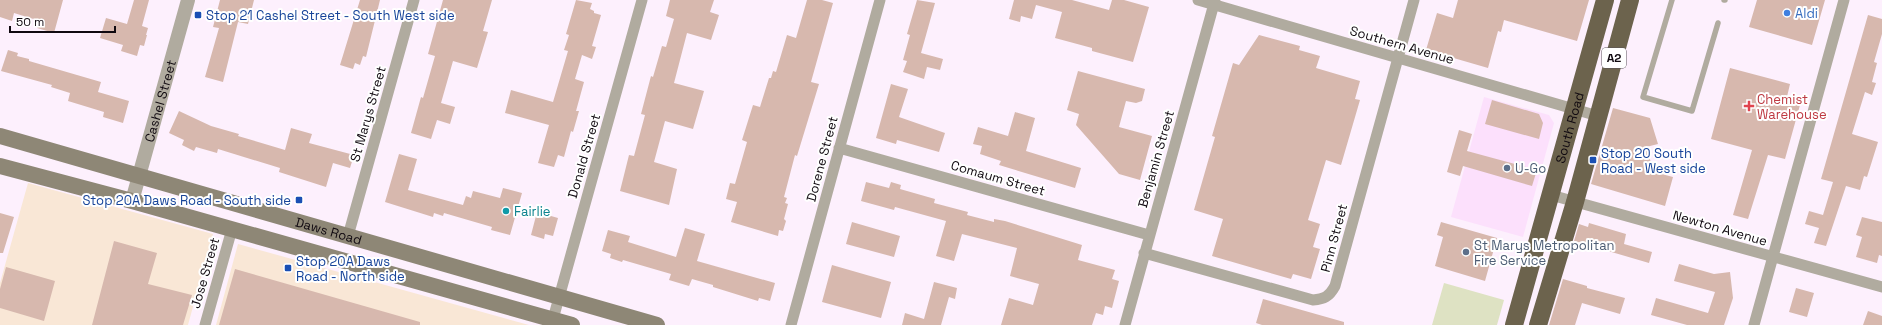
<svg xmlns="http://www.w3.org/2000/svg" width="1882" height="325" font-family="'Space Grotesk',sans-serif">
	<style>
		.built { fill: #fce0fc }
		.industrial { fill: #f9e7d6 }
		.green { fill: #dee2c3 }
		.building { fill: #d7b8ae }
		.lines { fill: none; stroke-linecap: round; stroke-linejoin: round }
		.service { stroke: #b0ab9f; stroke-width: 5.5 }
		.minor { stroke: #b0ab9f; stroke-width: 11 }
		.tertiary { stroke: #b0ab9f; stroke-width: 14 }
		.secondary { stroke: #8e8776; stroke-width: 16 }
		.trunk { stroke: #6c634d; stroke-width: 18 }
		.shop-dot { fill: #3f7fe0; stroke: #fff; stroke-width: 1.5 }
		.transit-dot { fill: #1a4fb4; stroke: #fff; stroke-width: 1.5 }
		.health-dot { fill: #e0444e; stroke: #fff; stroke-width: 1.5 }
		.service-dot { fill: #5c6f8a; stroke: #fff; stroke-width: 1.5 }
		.culture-dot { fill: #0f9aa8; stroke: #fff; stroke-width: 1.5 }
		.labels { text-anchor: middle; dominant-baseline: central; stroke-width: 4; stroke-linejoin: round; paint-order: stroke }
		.shield { fill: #fff; stroke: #585358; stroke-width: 1 }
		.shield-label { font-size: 12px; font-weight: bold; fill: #100910 }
		.shop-label { font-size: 13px; fill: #366cbe; stroke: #fff; text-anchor: start }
		.transit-label { font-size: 13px; fill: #164399; stroke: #fff; text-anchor: start }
		.street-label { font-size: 13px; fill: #100910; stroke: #fff }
		.health-label { font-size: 13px; fill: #be3a42; stroke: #fff; text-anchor: start }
		.service-label { font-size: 13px; fill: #4e5e75; stroke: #fff; text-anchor: start }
		.culture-label { font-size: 13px; fill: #0d838f; stroke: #fff; text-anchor: start }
	</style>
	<rect width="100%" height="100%" fill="#fdf0fd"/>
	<path class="built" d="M1484 97 1549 115 1554 123 1523 237 1451 217Z"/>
	<path class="industrial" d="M28 183 213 234 188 325H0V283Z
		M238 244 529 325H216Z"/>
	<path class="green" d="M1444 283 1504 300 1497 325H1432Z"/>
	<path class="building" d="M0 0H63L54 33 37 28 40 21 14 13 12 21 0 17Z
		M134 0H149L142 26 148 28 146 35H147L144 46 140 45 137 56 121 51 123 45 100 38 106 18 127 24Z
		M220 0H254L248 24 238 22 223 82 205 77 219 28 213 27Z
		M360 0H380L366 57 363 56 360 65 355 63 353 69 340 65Z
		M443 0H492L483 31 488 32 477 68 453 61 441 103 455 107 450 124 437 120 431 139 411 133 421 97 423 98 435 56 428 54Z
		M576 0 592 3 590 9 594 11V13L601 15 592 46 596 47 592 59 582 55 575 79 584 82 576 111H579L573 132 571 131 564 157 558 155 554 167 538 163 549 125 505 113 511 90 553 102 568 51 564 50 569 35 566 34Z
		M670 0H714L710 12 719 15 711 40 687 33 674 83 704 91 693 129 665 121 654 162 677 169 669 205 620 191 629 155 634 156 645 115 641 114 651 76 653 77 662 46 666 47 674 19 666 16Z
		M807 0H822L833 3 811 82 819 84 797 156 795 155 784 197 787 198 785 203 788 204 784 219 786 221 783 231 779 230 778 236 731 222 737 202 726 199 730 183 735 184 747 142 742 140 753 105 760 107 769 78H771L773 71 776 72 787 35 796 38Z
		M917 0 935 3 921 53 943 59 940 70 927 67 924 79 903 72 907 61 903 60 910 35 907 34Z
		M1014 0H1072L1109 10 1112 0H1124L1149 7 1133 62 1092 51V48L1055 38 1062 12 1036 5 1032 19 1021 16 1020 22 1009 19Z
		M1458 0H1589L1577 41 1504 20 1501 32 1498 31 1488 68 1426 50 1437 13 1453 18Z
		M1757 0H1825L1812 45 1749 27Z
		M1868 15 1882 19V34L1874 62 1877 63 1872 82 1876 83 1872 95 1865 92 1852 134 1878 142 1867 177 1864 176 1860 190 1846 186 1826 246 1814 243 1819 228 1805 224 1809 211 1823 215 1833 182 1821 179Z
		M1259 35 1300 46 1299 50 1320 56 1316 68 1360 81 1355 99 1360 100 1341 165 1326 160 1308 220 1320 224 1313 247 1320 249 1311 279 1293 274 1291 279 1212 256 1223 219 1194 210 1215 137 1212 136 1233 63 1239 65Z
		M8 50 18 53 17 56 29 59V61L101 82 98 92 129 101 123 123 103 117 104 112 68 101 70 93 51 87 52 85 1 71Z
		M1730 68 1790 84 1786 101 1800 105 1785 159 1768 155 1748 219 1733 215 1752 150 1711 139Z
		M1078 71 1145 89 1142 101 1136 103 1126 101 1119 127 1152 136 1140 180 1119 174 1076 125 1079 114 1067 110Z
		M891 84 908 89 899 117 945 133 939 152 897 140 896 144 876 138Z
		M1492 100 1539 114 1543 123 1539 139 1485 124Z
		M1613 108 1650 118 1658 144 1646 147 1654 172 1673 177 1665 206 1591 184Z
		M179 111 211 126 239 134 238 136 285 150 291 128 312 134 309 143 354 155 350 168 333 163 326 187 279 172 280 168 218 149 217 153 196 147 194 151 182 145 184 140 169 133Z
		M1015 112 1035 118 1026 151 1081 168 1075 188 999 165 1001 161 980 154 982 146 973 144 978 127 1008 136Z
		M1459 130 1472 134 1467 151 1537 170 1532 186 1463 166 1460 176 1447 172Z
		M399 154 417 159 408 190 463 205 466 196 471 198 473 191 500 198 503 188 522 193 510 235 491 230 492 227 444 213 443 216 434 213 433 217 385 202Z
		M866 182 889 188 891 182 901 185 900 189 935 199 934 203 968 212 967 215 994 222V219L1005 221 1082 245 1078 260 1115 270 1112 279 1119 281 1112 308 1105 306 1103 315 1096 313 1092 325H1001L1009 298 1033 305 1039 284 1010 276 1017 248 962 234 954 261 936 256 946 221 895 207 894 210 861 201Z
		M537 212 558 218 553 236 545 234 544 239 531 235Z
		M0 213 14 217 3 253H0Z
		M1862 217 1882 222V256L1879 255 1877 263 1856 257 1862 237 1856 235Z
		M852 222 900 236 894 257 846 244Z
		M1441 222 1497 238 1485 281 1435 266 1443 237 1437 235Z
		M1589 223 1626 234 1624 244 1652 252 1649 263 1574 241 1579 224 1588 227Z
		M685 228 705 234 697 261 775 283 770 301 759 298 758 301 713 287V285L692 279 689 286 669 280 671 274 623 260 622 262 610 258 611 254 602 251 608 230 630 236 628 242 676 257Z
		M114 241 157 253 148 284 192 295 183 325H92Z
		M1679 264 1714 274 1730 272 1733 298 1724 325H1687L1651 315 1656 298 1708 313 1715 292 1674 281Z
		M832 265 891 282 881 318 822 302Z
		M6 267 55 281 44 321 0 308V289Z
		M235 269 420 322V325H219Z
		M1563 279 1587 286V288L1625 298 1620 314 1582 303 1575 325H1549Z
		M934 282 957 288 955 299 949 297 941 325H902L905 313 924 319Z
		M1796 288 1814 293 1807 317 1789 312Z
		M1263 299 1344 322V325H1262L1256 323Z
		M1868 311 1882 316V325H1863Z"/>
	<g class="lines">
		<path class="service" d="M1672 0 1643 97 1692 111 1718 23
			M1724 0H1725"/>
		<path class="minor" d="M1198 0 1598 116
			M839 148 1149 235
			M1551 195 1882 287
			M348 236 414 0
			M1144 253 1313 300C1324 299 1329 297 1335 286L1414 0
			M553 319 642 0
			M205 325 232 229
			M791 325 880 0
			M1125 325 1215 0
			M1754 325 1844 0"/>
		<path class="tertiary" id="s1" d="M132 201 188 0"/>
		<g class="secondary">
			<path id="s2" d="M0 136 657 325"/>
			<path d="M0 166 132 201 572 325"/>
		</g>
		<g class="trunk">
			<path id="s3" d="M1514 325 1605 0"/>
			<path d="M1538 325 1575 202 1630 0"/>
		</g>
	</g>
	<circle class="shop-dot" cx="1787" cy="13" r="4"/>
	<g class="transit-dot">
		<rect x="194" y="11" width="8" height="8" rx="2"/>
		<rect x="1589" y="156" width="8" height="8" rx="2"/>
		<rect x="295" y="196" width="8" height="8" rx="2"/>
		<rect x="284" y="264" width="8" height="8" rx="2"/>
	</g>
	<path class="health-dot" d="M1747 100h4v4h4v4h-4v4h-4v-4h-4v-4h4z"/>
	<g class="service-dot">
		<circle cx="1507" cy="168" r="4"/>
		<circle cx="1466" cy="252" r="4"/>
	</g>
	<circle class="culture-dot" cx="506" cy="211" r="4"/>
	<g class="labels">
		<rect class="shield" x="1602" y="48" width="24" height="20" rx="3"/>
		<g class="shield-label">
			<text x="1614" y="58">A2</text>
		</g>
		<g class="shop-label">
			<text x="1795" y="13">Aldi</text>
		</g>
		<g class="transit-label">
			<text x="206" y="15">Stop 21 Cashel Street - South West side</text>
			<text x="1601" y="153">Stop 20 South<tspan x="1601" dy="15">Road - West side</tspan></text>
			<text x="291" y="200" text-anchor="end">Stop 20A Daws Road - South side</text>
			<text x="296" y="261">Stop 20A Daws<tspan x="296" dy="15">Road - North side</tspan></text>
		</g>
		<g class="street-label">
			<text transform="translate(1402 45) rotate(16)">Southern Avenue</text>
			<text stroke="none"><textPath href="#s1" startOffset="104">Cashel Street</textPath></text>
			<text transform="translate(368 114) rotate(-74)">St Marys Street</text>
			<text stroke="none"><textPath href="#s3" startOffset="205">South Road</textPath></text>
			<text transform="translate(584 156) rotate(-74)">Donald Street</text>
			<text transform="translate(822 159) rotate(-75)">Dorene Street</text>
			<text transform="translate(1156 159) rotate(-74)">Benjamin Street</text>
			<text transform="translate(998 178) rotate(16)">Comaum Street</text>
			<text transform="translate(1720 228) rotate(16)">Newton Avenue</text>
			<text stroke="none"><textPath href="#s2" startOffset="342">Daws Road</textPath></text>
			<text transform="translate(1334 238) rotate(-75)">Pinn Street</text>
			<text transform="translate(205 273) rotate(-74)">Jose Street</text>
		</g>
		<g class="health-label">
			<text x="1757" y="99">Chemist<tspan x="1757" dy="15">Warehouse</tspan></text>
		</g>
		<g class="service-label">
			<text x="1515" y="168">U-Go</text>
			<text x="1474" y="245">St Marys Metropolitan<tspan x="1474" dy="15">Fire Service</tspan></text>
		</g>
		<g class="culture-label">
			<text x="514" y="211">Fairlie</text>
		</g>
	</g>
	<path d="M10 26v6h105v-6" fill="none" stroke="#100910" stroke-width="2"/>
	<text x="16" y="26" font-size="12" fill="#100910" stroke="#ffffff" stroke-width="3" paint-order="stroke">50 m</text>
</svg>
